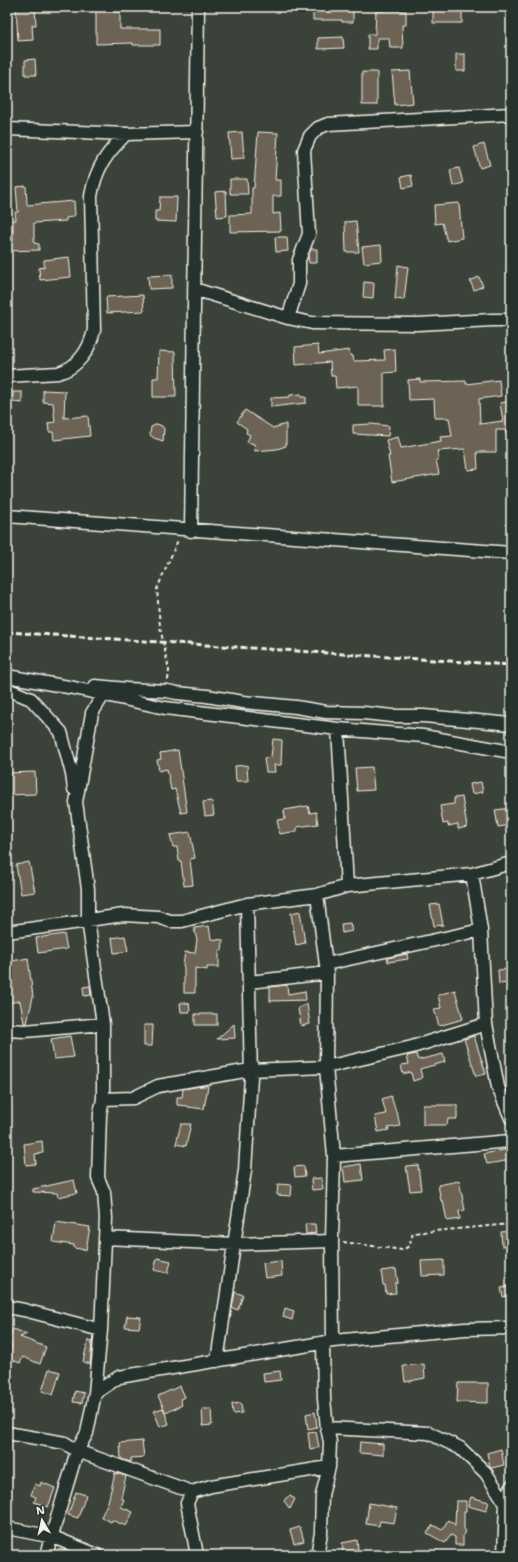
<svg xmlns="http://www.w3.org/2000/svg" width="518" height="1562" font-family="'Shantell Sans',sans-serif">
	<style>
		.building { fill: #6c6455; stroke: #f4f1e8 }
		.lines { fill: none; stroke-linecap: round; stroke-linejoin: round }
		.minor-casing { stroke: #f4f1e8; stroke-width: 15 }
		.path { stroke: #f4f1e8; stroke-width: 2; stroke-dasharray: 4 3; stroke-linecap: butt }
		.minor { stroke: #26332d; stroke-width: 12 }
		.rail { stroke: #f4f1e8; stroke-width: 3; stroke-dasharray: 6 3; stroke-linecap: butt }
	</style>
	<rect width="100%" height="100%" fill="#3b4239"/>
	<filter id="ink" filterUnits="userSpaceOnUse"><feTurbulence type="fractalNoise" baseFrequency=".025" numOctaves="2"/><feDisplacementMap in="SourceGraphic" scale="8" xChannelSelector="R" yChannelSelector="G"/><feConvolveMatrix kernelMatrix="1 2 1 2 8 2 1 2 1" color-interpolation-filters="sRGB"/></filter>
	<g filter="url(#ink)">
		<path class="building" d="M16 7H35L36 25H32L33 40 18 41Z
			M96 7H113V12H120V29H160V45H133V43L96 44Z
			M313 7H353V22H342V20H313Z
			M433 7H462V23H433Z
			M383 9 401 10V11H406V25H402L403 48H390L389 38H377V49H368V34H375L376 11H383Z
			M343 37 344 48 318 49V38Z
			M456 54H465V71H456Z
			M35 59 36 75H25V60Z
			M410 71 413 103 395 105 392 72Z
			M362 72H377V105H362Z
			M242 132 244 158 231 159 229 133Z
			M258 132 278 133 275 180H281V196H273V214L280 213 281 231 230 232V215L252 214V188H254Z
			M484 144 490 165 480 168 474 147Z
			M459 168 463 183 453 186 450 170Z
			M411 175 413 186 403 188 401 177Z
			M230 179H247L248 194H230Z
			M26 186 27 205 74 201 75 215 72 217 66 218V221L34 223V243L39 244V250L7 251V242H13V220H16L15 212H18L16 187Z
			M226 191 227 216 217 217 215 192Z
			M160 197H177L176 222 155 221V211H159Z
			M459 203 462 238 447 241 442 223 435 224 434 205Z
			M356 221 359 252H346L345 222Z
			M275 237H287L288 251 276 252Z
			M381 245 382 261 364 263 362 247Z
			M311 249H317V263H309L308 256Z
			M69 257 71 277 40 280 39 268 44 267V260Z
			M398 265 408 267 404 300 395 299Z
			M172 275V288L149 289 148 276Z
			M479 277 483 286 474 290 470 281Z
			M364 282 374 283 373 298 363 297Z
			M143 295 144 311 107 313 106 297Z
			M318 345 319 354 349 350 350 355 353 356 354 361 385 360 384 350 395 349 396 372 384 373V406H358V386L336 388 335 376H331L330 362 296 365 295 347Z
			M159 351 175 352 176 397H153V378H158Z
			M420 379V382L466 381V384L499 380 501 396 479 399 480 424 503 421 500 403 511 401V437H507L505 430H496V452H477L478 469 468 470 465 449 437 451 439 459 436 460 439 474 392 482 388 456H390L386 440 398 437 401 448 441 441 440 437 452 436 449 418H435L434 399 409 400 408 380Z
			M43 390 65 391 64 418 88 416 90 436 54 440 53 432H49L48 423 55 422 53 403 43 402Z
			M13 392H22V403L13 402Z
			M301 394V397H306V403L271 407V398L290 397V395Z
			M245 410 273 428 286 424V446L277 449 255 451 254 444 247 442 250 435 246 433 247 429 237 422Z
			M157 424 162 426 164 429 163 441 154 438 150 435 151 427Z
			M371 424 389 426 388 436 353 434V425Z
			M273 739 282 740 281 765H274L275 772H266L264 758 271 757Z
			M178 750 187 812 181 813 175 789 171 790 167 769 159 771 157 760 161 759 160 753Z
			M247 765 248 781H236L235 766Z
			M372 767 374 790 357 791 355 768Z
			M35 772 36 794 7 795V773Z
			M481 782 483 792 472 794 470 784Z
			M462 797 467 827 458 829V824L448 826V823L443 824 440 806 454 804V798Z
			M212 801 214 815 205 816 203 802Z
			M308 806 310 813 316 812 318 824 297 827V831L280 834 277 820 285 819 284 810Z
			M511 808V825L498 827 495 810Z
			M190 832 195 858 190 859 193 885 184 886 181 861H179L177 847H173L170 835Z
			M29 862 35 892 21 894 16 865Z
			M439 904 443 925 434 926 430 905Z
			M300 911 305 943 296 945 291 913Z
			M350 923 352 931 342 933 341 924Z
			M209 926 211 939 223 940 222 951H219V967H207V970L195 968V993H184V967L183 966 185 952 195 953 197 940 194 928Z
			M64 934 67 949 38 953 36 938Z
			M125 936 128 951 114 953 112 938Z
			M407 954 408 959 388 962 387 958Z
			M28 958 33 997 27 1023H24L20 1001 7 1003V962Z
			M509 969 510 983 499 984 498 970Z
			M287 985 288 994 305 991 306 1000 270 1001V987Z
			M90 986 91 995 84 996 83 987Z
			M455 990 463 1019 439 1026 434 1009 441 1008 438 995Z
			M180 1003H189L190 1012H181Z
			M307 1004 310 1024 301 1026 298 1008Z
			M195 1014H217V1025H195Z
			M234 1024 235 1038 217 1039Z
			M144 1025H153L152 1046H144Z
			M70 1036 74 1057 54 1059 51 1039Z
			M474 1036 486 1074 476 1076 464 1039Z
			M416 1054 418 1060 443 1054 445 1062 420 1069 422 1078 413 1081 411 1072 403 1074 401 1065 409 1064 407 1056Z
			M201 1086H208L204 1109 188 1107V1106L177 1105V1097H182L183 1089Z
			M391 1096 396 1112H397L400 1126 388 1128 389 1130 378 1132 375 1116 386 1114 382 1099Z
			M423 1105H457V1119H448L447 1125H423Z
			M181 1124H191L186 1146 176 1144Z
			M42 1141 43 1153 35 1154 36 1164 26 1165 24 1144Z
			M508 1149 511 1160 487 1164 484 1154Z
			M361 1164 363 1180 345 1182 343 1167Z
			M418 1165 421 1190 410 1191 406 1166Z
			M304 1166 305 1176 295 1177 294 1167Z
			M321 1178 323 1189 312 1190 311 1179Z
			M74 1180 77 1193 58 1197 57 1193 33 1192V1189Z
			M459 1181 465 1210 459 1211 460 1219 447 1221 443 1201H441L438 1185Z
			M278 1184 292 1185 291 1196 277 1195Z
			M56 1222 90 1227 86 1250 74 1248V1245L53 1242Z
			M305 1224H315L316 1233 306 1234Z
			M511 1231V1245L502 1246 501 1232Z
			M157 1258 171 1261 168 1273 154 1270Z
			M444 1260V1275L422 1276 421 1261Z
			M281 1261 282 1276 265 1278 263 1263Z
			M396 1269 398 1283H395L396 1293 386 1294 385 1285H383L381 1271Z
			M511 1286V1295L503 1297 501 1288Z
			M235 1292 243 1295 238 1310 232 1308Z
			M285 1308 294 1311 292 1320 283 1317Z
			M127 1316 141 1317 139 1328 125 1327Z
			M13 1329 27 1334 20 1337 46 1347 40 1364 23 1357 20 1363 7 1358 12 1345 7 1343Z
			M88 1340 92 1342 90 1364 83 1362Z
			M424 1364 425 1378 405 1382 403 1366Z
			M49 1369 60 1372 53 1395 42 1391Z
			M280 1371 281 1380 264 1382 263 1373Z
			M458 1383H488V1403L457 1402Z
			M180 1386 185 1397 180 1399 182 1405 166 1413 158 1396Z
			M75 1391 84 1393 82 1403 73 1402Z
			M241 1403 242 1413 233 1414 232 1404Z
			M163 1408 169 1424 160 1427 154 1411Z
			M202 1409H211L212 1425 203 1426Z
			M315 1412 317 1427 308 1429 306 1414Z
			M316 1432 319 1447 310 1449 308 1433Z
			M142 1441 144 1457 131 1458V1462L121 1459 120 1443Z
			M360 1442 383 1444V1455L359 1453Z
			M501 1449 504 1465 492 1468 490 1467 487 1453Z
			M115 1473 126 1476 121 1498 124 1499 121 1507 133 1512 126 1526 112 1520 111 1522 101 1517 108 1502Z
			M41 1482 55 1488 48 1507 34 1502 36 1497 31 1495 35 1484 40 1486Z
			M76 1492 86 1495 78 1518 68 1515Z
			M290 1496 295 1499 290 1509 284 1501 286 1498Z
			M471 1497 489 1502 486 1511 468 1506Z
			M456 1501H466V1511H464V1529L466 1531 463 1535V1545H455V1537L451 1535 445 1543 427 1533 433 1525 442 1530 448 1520 455 1525Z
			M369 1503 397 1508 394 1523 380 1521 379 1526 366 1524Z
			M300 1527 304 1541 294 1544 290 1530Z
			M357 1540 358 1549 343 1552 342 1543Z"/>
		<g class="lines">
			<g class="minor-casing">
				<path id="minor" d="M7 129 126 134 197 132
					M194 289 288 318 312 323 418 324 492 320H511
					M288 318 299 284V260L309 234 304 150 310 136 318 128 328 124 511 114
					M7 376 58 373C78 368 90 349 94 330L91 196C96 168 106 154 126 134
					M7 516 511 553
					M191 531 198 7
					M7 676 74 688 165 708 338 729 423 736 511 752
					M95 686 127 689 167 691 177 693 207 696 243 702 296 707 326 712 364 713 392 716H424L511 724
					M7 689 31 699 61 732 72 774 74 789
					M338 729 347 886
					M472 874 481 930 486 1024 498 1087 511 1118
					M317 895 327 973 326 1067 334 1156 332 1241 333 1341
					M7 932 88 921V920L124 915 158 917 170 921H182L247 904 317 895 347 886 472 874 511 863
					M326 964 481 930
					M249 982 327 973
					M7 1030 25 1031 103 1024
					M103 1099 133 1098 158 1086 250 1070 326 1067 412 1047 486 1024
					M334 1156 511 1141
					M105 1238 234 1244 332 1241
					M7 1307 24 1310 101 1330
					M217 1361 245 1170 251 1077 247 904
					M95 1393 101 1330 106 1218 104 1192 98 1178 100 1114 103 1099V1024L88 920V889L76 802 92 713 104 694
					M327 1428 429 1433 460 1448 486 1473 506 1504
					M7 1433 65 1443 77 1451 87 1433 95 1393 119 1377 333 1341 465 1329 511 1328
					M7 1528 53 1537 97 1555
					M46 1555 77 1451 192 1492
					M197 1555 187 1503 192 1492 211 1486 329 1467
					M317 1555 321 1533 322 1495 329 1467 330 1442 327 1428 324 1399 323 1343
					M504 1555 506 1504 511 1487"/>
			</g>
			<path class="path" d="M168 680 169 670 160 627 157 589 178 540
				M343 1242 403 1250 409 1246 413 1233 511 1224"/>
			<use href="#minor" class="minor"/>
			<path class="rail" d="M7 632 511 665"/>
		</g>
	</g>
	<rect width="518" height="1562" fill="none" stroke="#26332d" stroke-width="24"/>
	<rect x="12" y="12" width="494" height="1538" fill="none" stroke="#f4f1e8" stroke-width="1.5" filter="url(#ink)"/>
	<g transform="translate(42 1520) rotate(351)" stroke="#26332d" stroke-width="3" paint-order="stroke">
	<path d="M0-3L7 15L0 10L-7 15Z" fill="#f4f1e8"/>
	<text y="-6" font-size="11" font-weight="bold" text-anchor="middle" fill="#f4f1e8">N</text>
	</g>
</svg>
